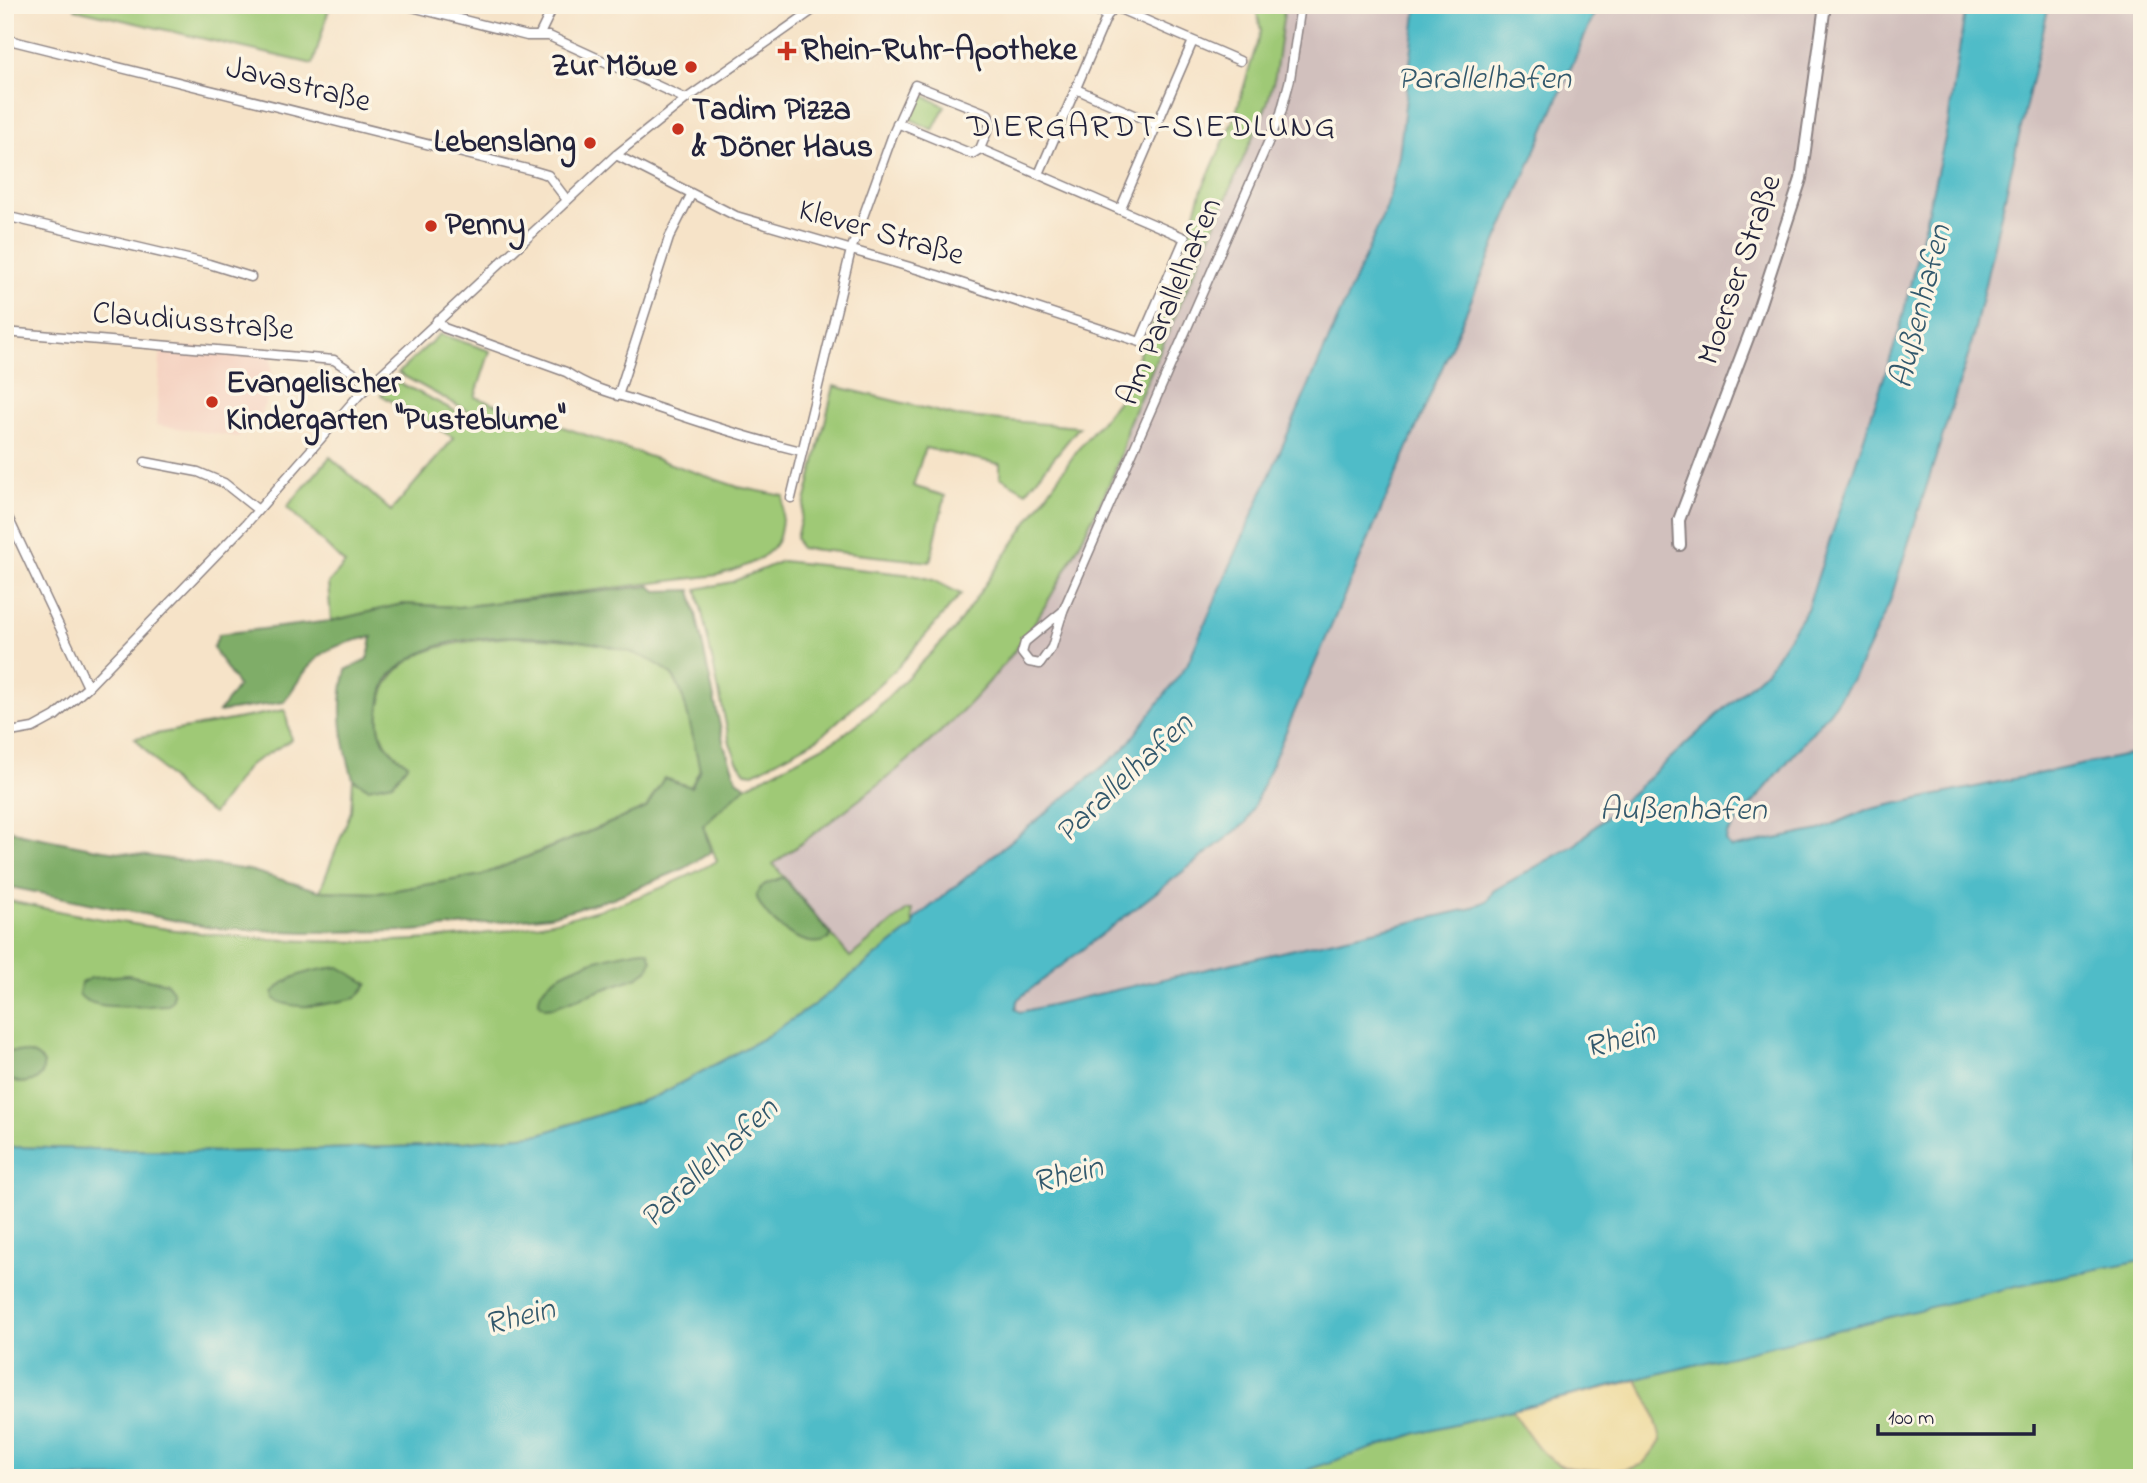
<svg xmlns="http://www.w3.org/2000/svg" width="2147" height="1483" font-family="'Indie Flower',sans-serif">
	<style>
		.built { fill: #f5d3c2 }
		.industrial { fill: #d1c0bd }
		.green { fill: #9fc976; stroke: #607658; stroke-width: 2 }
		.forest { fill: #7fad67; stroke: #506851; stroke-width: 2 }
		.sand { fill: #eeda9e; stroke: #887e6c; stroke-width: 2 }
		.water { fill: #4fbcc8; stroke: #386f82; stroke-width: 2 }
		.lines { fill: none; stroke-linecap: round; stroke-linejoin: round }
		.minor-casing { stroke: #8c8282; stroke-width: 11 }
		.tertiary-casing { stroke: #8c8282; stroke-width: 14 }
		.minor { stroke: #fff; stroke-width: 8 }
		.tertiary { stroke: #fff; stroke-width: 10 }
		.poi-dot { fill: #c8321e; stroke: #fcf5e5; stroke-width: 2.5 }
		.labels { text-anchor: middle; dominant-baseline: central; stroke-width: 7; stroke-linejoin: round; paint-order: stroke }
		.poi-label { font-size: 32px; font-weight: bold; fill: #22223b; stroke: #fcf5e5; text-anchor: start }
		.street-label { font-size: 32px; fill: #22223b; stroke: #fcf5e5 }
		.water-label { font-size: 33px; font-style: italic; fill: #32586c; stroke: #fcf5e5 }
		.neighbourhood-label { font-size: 33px; letter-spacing: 2px; fill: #22223b; stroke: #fcf5e5 }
	</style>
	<rect width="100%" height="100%" fill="#fcf5e5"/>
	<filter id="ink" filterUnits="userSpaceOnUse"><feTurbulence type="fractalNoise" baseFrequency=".0143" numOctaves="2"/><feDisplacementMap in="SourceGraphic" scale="14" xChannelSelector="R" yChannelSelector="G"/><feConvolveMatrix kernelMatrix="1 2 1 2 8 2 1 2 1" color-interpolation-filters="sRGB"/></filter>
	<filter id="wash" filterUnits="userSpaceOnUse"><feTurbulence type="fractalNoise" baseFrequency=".00686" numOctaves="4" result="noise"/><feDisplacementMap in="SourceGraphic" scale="28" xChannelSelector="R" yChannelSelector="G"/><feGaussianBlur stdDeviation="1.57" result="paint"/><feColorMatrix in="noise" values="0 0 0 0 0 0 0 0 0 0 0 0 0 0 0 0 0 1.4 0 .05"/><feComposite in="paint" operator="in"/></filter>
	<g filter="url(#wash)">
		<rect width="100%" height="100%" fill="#f6e3c8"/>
		<path class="built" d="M161 345 271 353 272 389 260 415 238 437 156 425Z"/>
		<path class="industrial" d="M1285 5H1417L1399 156 1387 206 1187 665 1123 750 915 919 907 910 850 957 772 864 884 780 950 724 1013 653 1058 583 1104 496 1125 445 1127 427 1267 104 1275 76Z
			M1598 5H1966L1947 130 1899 332 1807 609 1767 670 1576 844 1493 891 1488 900 1469 909 1020 1012 1015 1009 1017 999 1247 822Z
			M2049 5H2142V752L1866 810 1820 830 1731 848 1726 841 1727 834 1831 710 1857 672 1889 604 1970 350Z"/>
		<path class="green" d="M76 5H330L313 64 75 9Z
			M1255 5H1285L1275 76 1267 104 1127 427C1122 464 1102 498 1086 531 1064 574 1039 621 1009 658 944 741 857 802 773 864L850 957 907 910H912L913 927 811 1007 764 1038 657 1096 540 1134 424 1146 223 1152 5 1147V900C226 949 512 975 717 861L703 825 741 789 839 738 875 710 954 630 1078 449 1123 395 1136 360 1191 240 1189 232 1202 189 1235 116 1261 30Z
			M920 94 945 106 933 130 908 118Z
			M440 334 490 351 475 397 738 487 784 496C782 509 783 531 777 542 766 561 737 570 718 575L458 607 402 604 331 621 328 583 345 564 287 507 330 457 391 511 454 438 381 395 398 382 465 416 468 411 398 373Z
			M834 386 956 416 1079 427 1026 492 1000 477V464L925 448 913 486 945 496 930 562 800 548 796 538Z
			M782 561 913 575 933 580 961 594 898 667 819 738 754 773 745 772 737 761 730 743 697 589 732 582Z
			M511 637C552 638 652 640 675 680 689 702 694 744 700 769L691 787 664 778 646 808 482 875 379 893 320 891 351 811 353 779 368 788 407 764C387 750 376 736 379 711 387 645 458 642 511 637Z
			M285 710 291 740 249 765 213 814 185 795 135 738Z
			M2142 1252V1478H1243L1438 1418Z"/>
		<path class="forest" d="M650 586 656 591 691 590 724 745 737 780 746 786 703 825 711 852 685 868 613 898 550 916 413 931 305 932 212 928 5 886V827L21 834 97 849 249 870 320 891 379 893 482 875 572 839 646 808 664 778 691 787 700 769C695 749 685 691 673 677 637 634 484 627 433 648 421 653 406 662 396 670 383 680 381 697 379 713 376 737 388 751 408 764L393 783 368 788 353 779C342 740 336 709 346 670L368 659 372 637C318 646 313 660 284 702L219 712 238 686 213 648 219 634 331 621 402 604 458 607Z
			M780 878H784L831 935 829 939C805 954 761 918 756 894 764 881 769 884 780 878Z
			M644 950 649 952 652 961 648 970 638 977 554 1007 545 1008 539 1003C536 970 618 953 644 950Z
			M339 967 368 984 356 998C332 1003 296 1013 274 999L273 993C287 974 317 969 339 967Z
			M128 975 167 983 173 991V999L168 1005C148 1005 91 1013 79 994L81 983 91 978Z
			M11 1051C25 1052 35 1052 44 1063L42 1074 37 1080 22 1083 5 1079V1053Z"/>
		<path class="sand" d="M1637 1380 1653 1410 1661 1440C1656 1447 1651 1457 1644 1463 1631 1473 1573 1472 1558 1464 1538 1453 1525 1428 1512 1410Z"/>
		<path class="water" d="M1417 5H1598L1247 822 1018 999 1015 1009 1020 1012 1469 909 1488 900 1493 891 1576 844 1767 670 1807 609 1899 332 1947 130 1966 5H2049L1970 350 1889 604 1857 672 1831 710 1727 834 1726 841 1731 848 1820 830 1866 810 2142 752V1260L2020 1285 1418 1433 1283 1478H5V1147L223 1152 424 1146 540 1134 657 1096 764 1038 811 1007 913 927 915 919 1123 750 1187 665 1387 206 1399 156Z"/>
	</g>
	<g filter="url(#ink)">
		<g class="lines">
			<g class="minor-casing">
				<path id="minor" d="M404 5 527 36H549L686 99
					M1082 5 1107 16 1115 7 1240 61
					M540 34 554 5
					M5 39 531 170 548 175 567 200
					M1076 89 1157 125
					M616 155 736 216 937 275 1140 342 1185 238 980 149 972 154 897 123
					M1039 174 1107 16
					M1120 210 1193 41
					M5 216 209 264 251 277
					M437 320 444 328 566 372C587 386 607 392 631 399 688 418 743 437 801 451
					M5 332 334 360 370 384
					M618 396 669 238 691 195
					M145 462 198 472 224 483 258 510
					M791 498 851 250 893 134 915 85 988 114 991 122 980 149
					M5 511 88 687
					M1063 611 1025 642 1022 653 1029 662 1040 664 1052 647 1063 611 1281 113 1290 79 1301 5
					M5 733 33 728 55 716 88 687 246 524 359 395 616 155 686 99 820 5"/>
			</g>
			<g class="tertiary-casing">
				<path id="tertiary" d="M1680 545 1679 520 1754 322 1801 179 1825 5"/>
			</g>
			<use href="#minor" class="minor"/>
			<use href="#tertiary" class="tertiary"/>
		</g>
	</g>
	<g class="poi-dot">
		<path d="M783.5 40.5h7v7h7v7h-7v7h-7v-7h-7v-7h7z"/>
		<circle cx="691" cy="67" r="7"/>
		<circle cx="678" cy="129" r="7"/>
		<circle cx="590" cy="143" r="7"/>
		<circle cx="431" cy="226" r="7"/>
		<circle cx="212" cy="402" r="7"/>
	</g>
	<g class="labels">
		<g class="poi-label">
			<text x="801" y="51">Rhein-Ruhr-Apotheke</text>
			<text x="677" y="67" text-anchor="end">Zur Möwe</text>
			<text x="692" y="111">Tadim Pizza<tspan x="692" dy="37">&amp; Döner Haus</tspan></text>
			<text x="576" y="143" text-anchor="end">Lebenslang</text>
			<text x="445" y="226">Penny</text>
			<text x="226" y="384">Evangelischer<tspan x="226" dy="37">Kindergarten "Pusteblume"</tspan></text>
		</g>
		<g class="street-label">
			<text transform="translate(298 86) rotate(14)">Javastraße</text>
			<text transform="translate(881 234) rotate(16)">Klever Straße</text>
			<text transform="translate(1741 270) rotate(-71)">Moerser Straße</text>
			<text transform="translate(1171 302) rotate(-67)">Am Parallelhafen</text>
			<text transform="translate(193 323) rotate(5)">Claudiusstraße</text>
		</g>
		<g class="water-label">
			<text x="1484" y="80">Parallelhafen</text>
			<text transform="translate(1922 307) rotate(-76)">Außenhafen</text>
			<text transform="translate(1125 779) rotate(-43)">Parallelhafen</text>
			<text x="1683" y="811">Außenhafen</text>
			<text transform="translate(1620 1041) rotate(-14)">Rhein</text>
			<text transform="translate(710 1164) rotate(-43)">Parallelhafen</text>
			<text transform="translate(1068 1176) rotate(-14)">Rhein</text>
			<text transform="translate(520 1318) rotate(-14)">Rhein</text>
		</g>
		<g class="neighbourhood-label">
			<text x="1152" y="128">DIERGARDT-SIEDLUNG</text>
		</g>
	</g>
	<rect width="2147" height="1483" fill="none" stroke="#fcf5e5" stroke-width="28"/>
	<path d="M1878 1424v10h156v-10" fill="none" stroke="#22223b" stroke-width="3.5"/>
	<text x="1888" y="1424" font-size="21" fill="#22223b" stroke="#fcf5e5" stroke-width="5" paint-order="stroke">100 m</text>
</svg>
